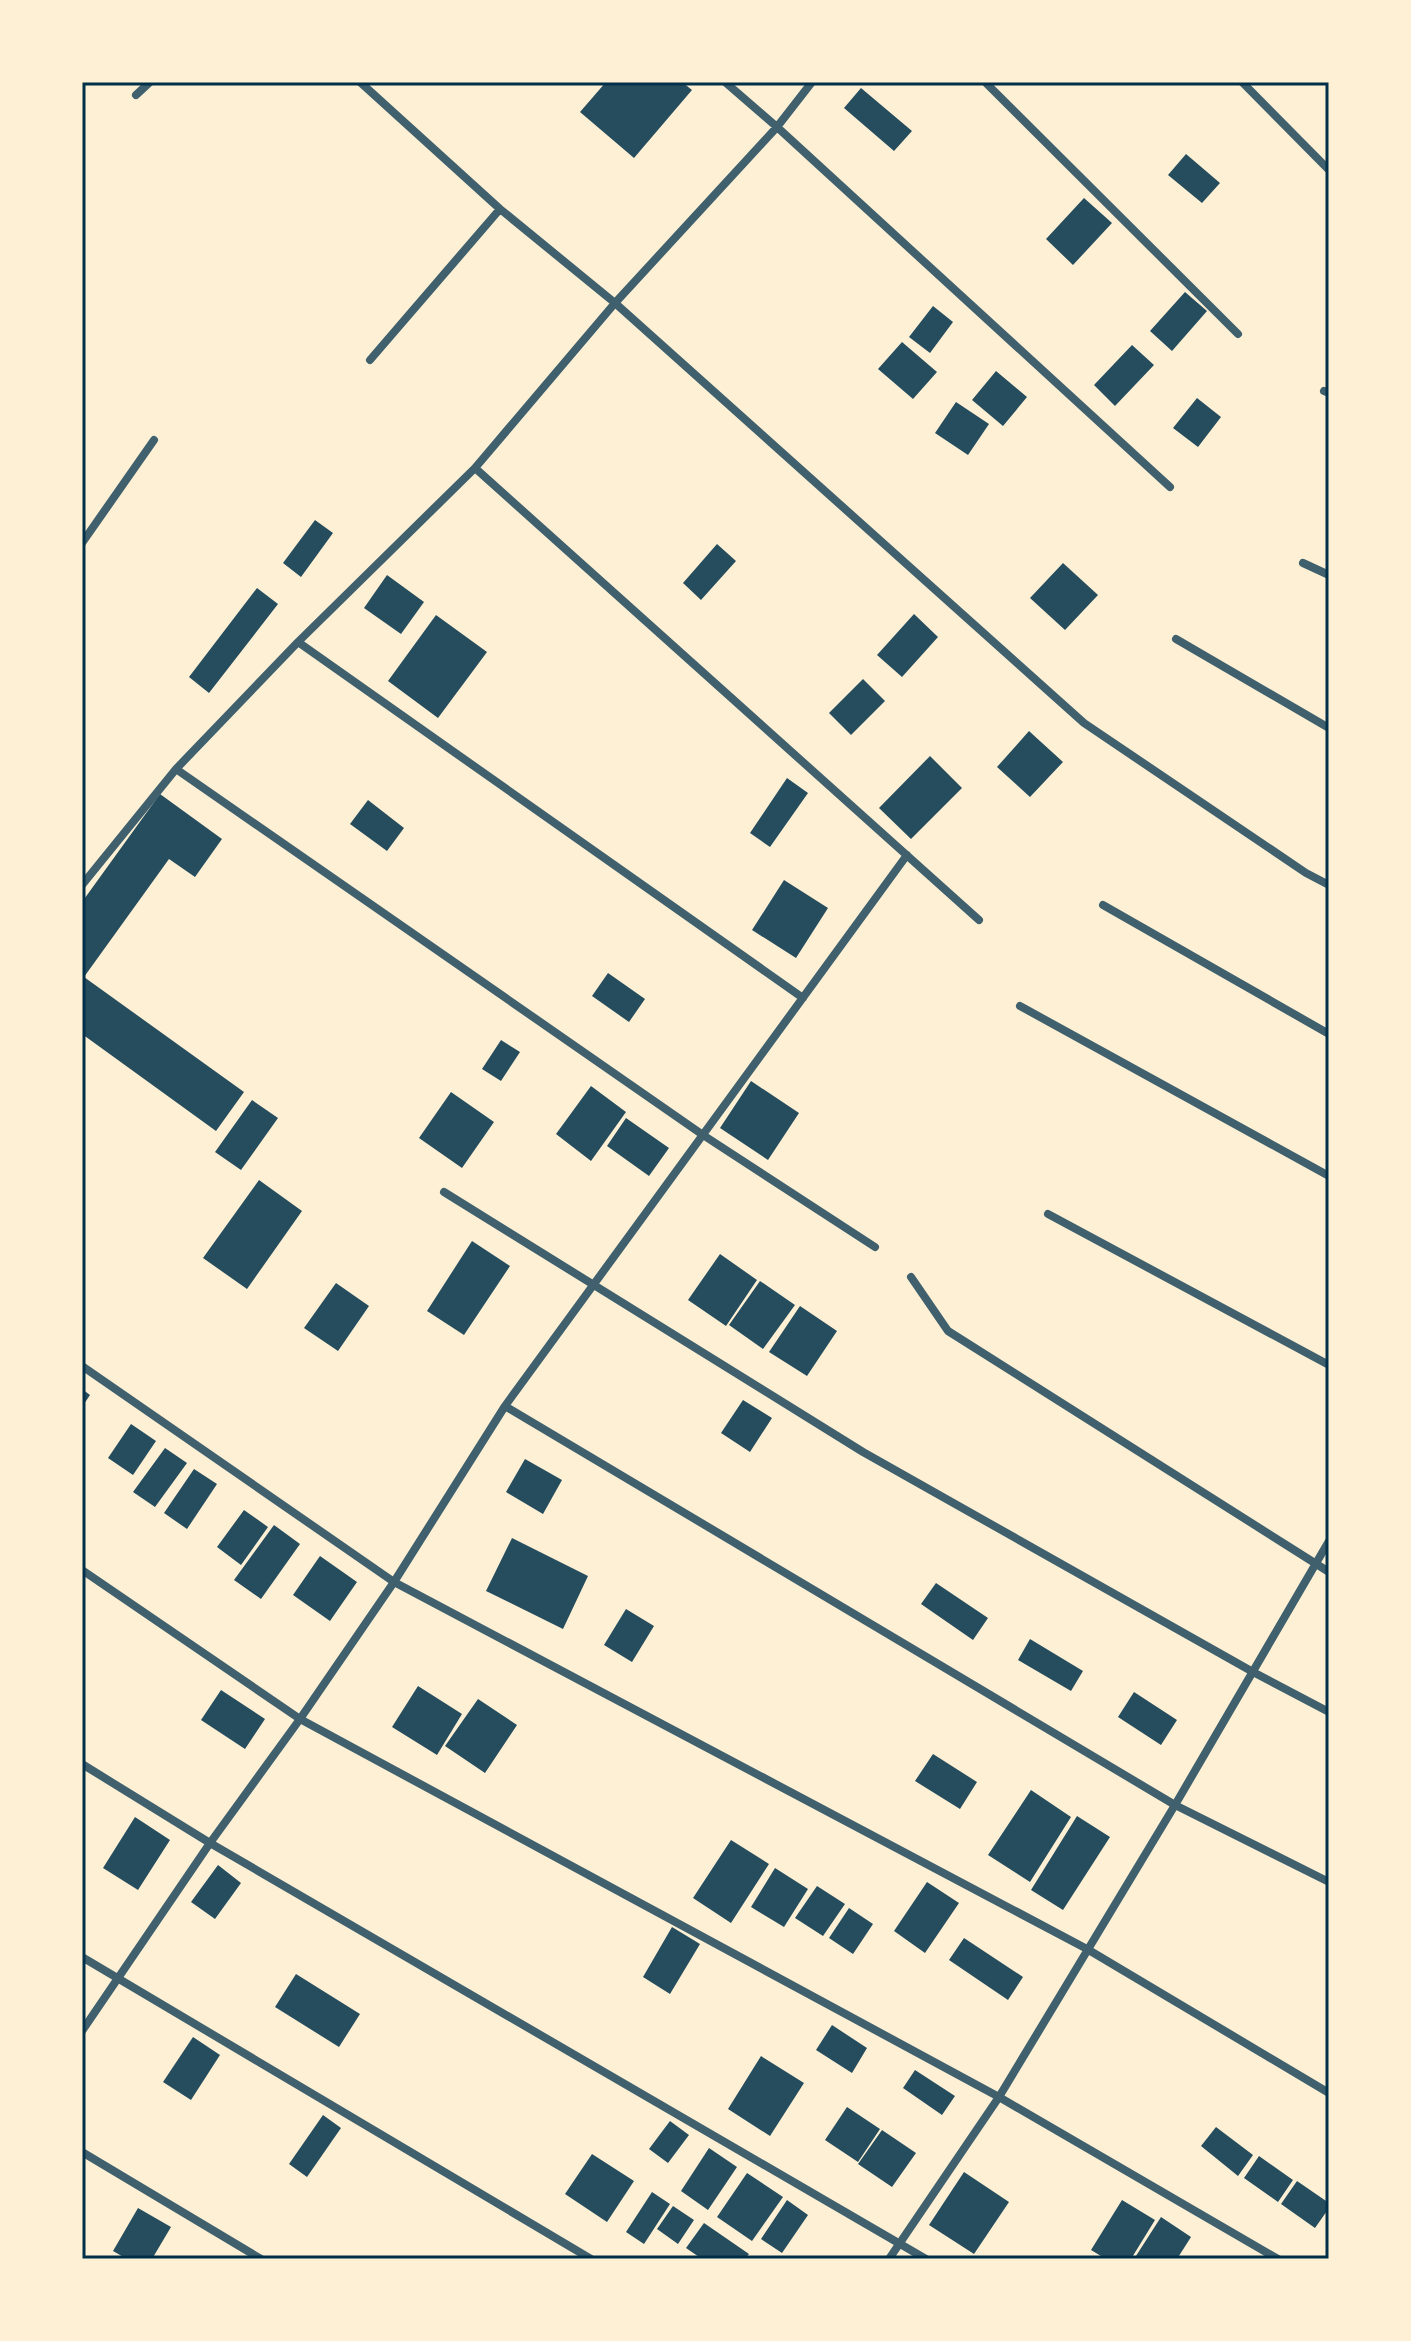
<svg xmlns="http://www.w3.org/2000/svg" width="1411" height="2341" font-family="'Nunito Sans',sans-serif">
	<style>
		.building { fill: #264d5e }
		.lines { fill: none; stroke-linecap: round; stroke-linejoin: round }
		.minor { stroke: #3f606c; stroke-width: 8 }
		.neatline { fill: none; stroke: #003049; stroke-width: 3 }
	</style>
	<rect width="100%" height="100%" fill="#fdf0d5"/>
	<path class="building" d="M606 82H682L692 90 634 158 580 112Z
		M861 88 912 131 894 151 844 108Z
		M1186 154 1220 183 1202 203 1168 175Z
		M1084 198 1112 223 1073 265 1046 239Z
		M1185 292 1207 311 1172 351 1150 331Z
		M933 306 953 322 930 353 909 337Z
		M902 342 937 372 913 399 878 369Z
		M1132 345 1154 365 1115 406 1094 385Z
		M996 371 1027 397 1003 426 972 400Z
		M1197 398 1221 417 1198 447 1173 428Z
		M956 402 989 424 968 455 935 433Z
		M315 520 333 533 301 577 283 563Z
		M717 544 736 561 701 600 683 583Z
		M1063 563 1098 595 1065 630 1030 598Z
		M387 575 424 602 401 634 364 608Z
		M257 588 278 604 209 693 189 677Z
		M914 614 938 637 902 677 877 655Z
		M436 615 487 652 438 718 388 681Z
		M863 679 885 701 851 735 829 713Z
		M1029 731 1063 762 1030 797 997 767Z
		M930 756 962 788 911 839 879 808Z
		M787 778 808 793 770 847 750 833Z
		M160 794 222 839 195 877 169 859 84 977 244 1092 216 1131 82 1034V902Z
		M368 800 404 828 387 851 350 824Z
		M784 880 828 908 796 958 752 930Z
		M608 973 645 999 629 1022 592 996Z
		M501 1040 520 1052 501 1081 482 1069Z
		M751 1081 799 1113 768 1160 720 1128Z
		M591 1086 626 1112 591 1161 556 1134Z
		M451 1092 494 1122 462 1168 419 1138Z
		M252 1100 278 1118 241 1170 215 1152Z
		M626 1118 669 1148 649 1176 607 1146Z
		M259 1180 302 1211 247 1289 203 1258Z
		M472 1241 510 1266 464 1335 427 1311Z
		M720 1254 757 1280 726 1326 688 1300Z
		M760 1281 795 1305 763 1349 729 1325Z
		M336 1283 369 1306 338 1351 304 1328Z
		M800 1306 837 1331 807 1376 769 1352Z
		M82 1389 90 1395 82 1407Z
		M743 1400 772 1418 750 1452 721 1433Z
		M131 1424 156 1441 133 1475 108 1458Z
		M165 1448 187 1463 155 1507 133 1492Z
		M525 1459 562 1480 543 1514 506 1492Z
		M194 1469 217 1484 187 1529 164 1513Z
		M244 1510 268 1527 241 1565 217 1547Z
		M274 1525 300 1544 261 1599 234 1580Z
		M512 1538 588 1576 563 1629 486 1591Z
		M320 1556 357 1582 330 1621 293 1595Z
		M936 1583 988 1618 973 1640 921 1604Z
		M626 1609 654 1626 632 1662 604 1645Z
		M1030 1639 1083 1671 1071 1691 1018 1660Z
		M418 1686 462 1714 437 1755 392 1727Z
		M221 1690 265 1719 245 1749 201 1720Z
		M1134 1692 1177 1720 1161 1745 1118 1717Z
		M478 1699 517 1725 485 1773 445 1746Z
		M933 1754 977 1782 960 1809 915 1781Z
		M1031 1790 1071 1817 1030 1882 988 1855Z
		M1077 1816 1110 1837 1063 1910 1031 1890Z
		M135 1817 170 1840 138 1890 103 1868Z
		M731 1840 769 1864 731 1923 693 1898Z
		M218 1865 241 1883 215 1919 191 1902Z
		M775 1868 808 1889 784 1927 751 1907Z
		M927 1882 959 1903 925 1953 894 1931Z
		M817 1886 845 1904 823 1936 795 1918Z
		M849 1908 873 1924 853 1954 829 1938Z
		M672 1927 700 1944 670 1994 643 1977Z
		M964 1938 1023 1977 1008 2000 949 1960Z
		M296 1974 360 2014 339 2047 275 2007Z
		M832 2025 867 2048 852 2073 816 2050Z
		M193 2037 220 2055 191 2100 163 2082Z
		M761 2056 804 2083 770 2136 728 2109Z
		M915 2070 955 2096 942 2115 903 2088Z
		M847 2107 880 2129 858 2162 825 2140Z
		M323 2115 341 2128 307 2177 289 2164Z
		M670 2121 689 2135 668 2163 649 2149Z
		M1216 2127 1253 2155 1238 2176 1201 2146Z
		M882 2130 916 2153 892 2187 858 2164Z
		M709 2148 737 2167 708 2210 681 2191Z
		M592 2154 634 2181 607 2222 565 2194Z
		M1259 2156 1293 2180 1278 2202 1244 2178Z
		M964 2172 1009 2202 974 2254 929 2225Z
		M747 2173 783 2197 752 2241 717 2217Z
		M1297 2181 1329 2203V2208L1315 2228 1281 2204Z
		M652 2192 670 2204 644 2244 626 2232Z
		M787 2200 808 2215 782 2253 761 2239Z
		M1122 2200 1155 2220 1131 2259H1106L1091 2250Z
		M673 2206 694 2220 678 2244 657 2229Z
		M138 2208 171 2227 152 2259H127L113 2251Z
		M1161 2217 1191 2237 1177 2259H1134Z
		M704 2223 749 2254 745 2259H702L686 2248Z"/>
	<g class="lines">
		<path class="minor" d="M360 82 500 209 615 303 1084 723 1306 873 1329 885
			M725 82 777 127 1170 487
			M985 82 1238 334
			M1242 82 1328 169
			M136 95 150 82
			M370 360 500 209
			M1324 391 1329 393
			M475 468 979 920
			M82 543 154 440
			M1303 563 1329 575
			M1176 639 1329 728
			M298 642 803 998
			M176 769 703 1135 875 1247
			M82 885 176 769 298 642 475 468 615 303 777 127 812 82
			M1103 905 1329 1034
			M1020 1006 1329 1176
			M444 1192 863 1452 1253 1672 1329 1712
			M1048 1214 1329 1365
			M911 1277 948 1331 1329 1572
			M82 1366 394 1582 1087 1949 1329 2093
			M505 1406 1175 1805 1329 1882
			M82 1570 300 1719 999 2097 1278 2259
			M82 1764 210 1843 926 2259
			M82 1957 591 2259
			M82 2031 210 1843 300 1719 394 1582 505 1406 907 855
			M82 2152 261 2259
			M889 2259 999 2097 1175 1805 1329 1541"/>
	</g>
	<rect width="1411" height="2341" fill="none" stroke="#fdf0d5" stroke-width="168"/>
	<rect x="84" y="84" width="1243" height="2173" class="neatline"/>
</svg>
